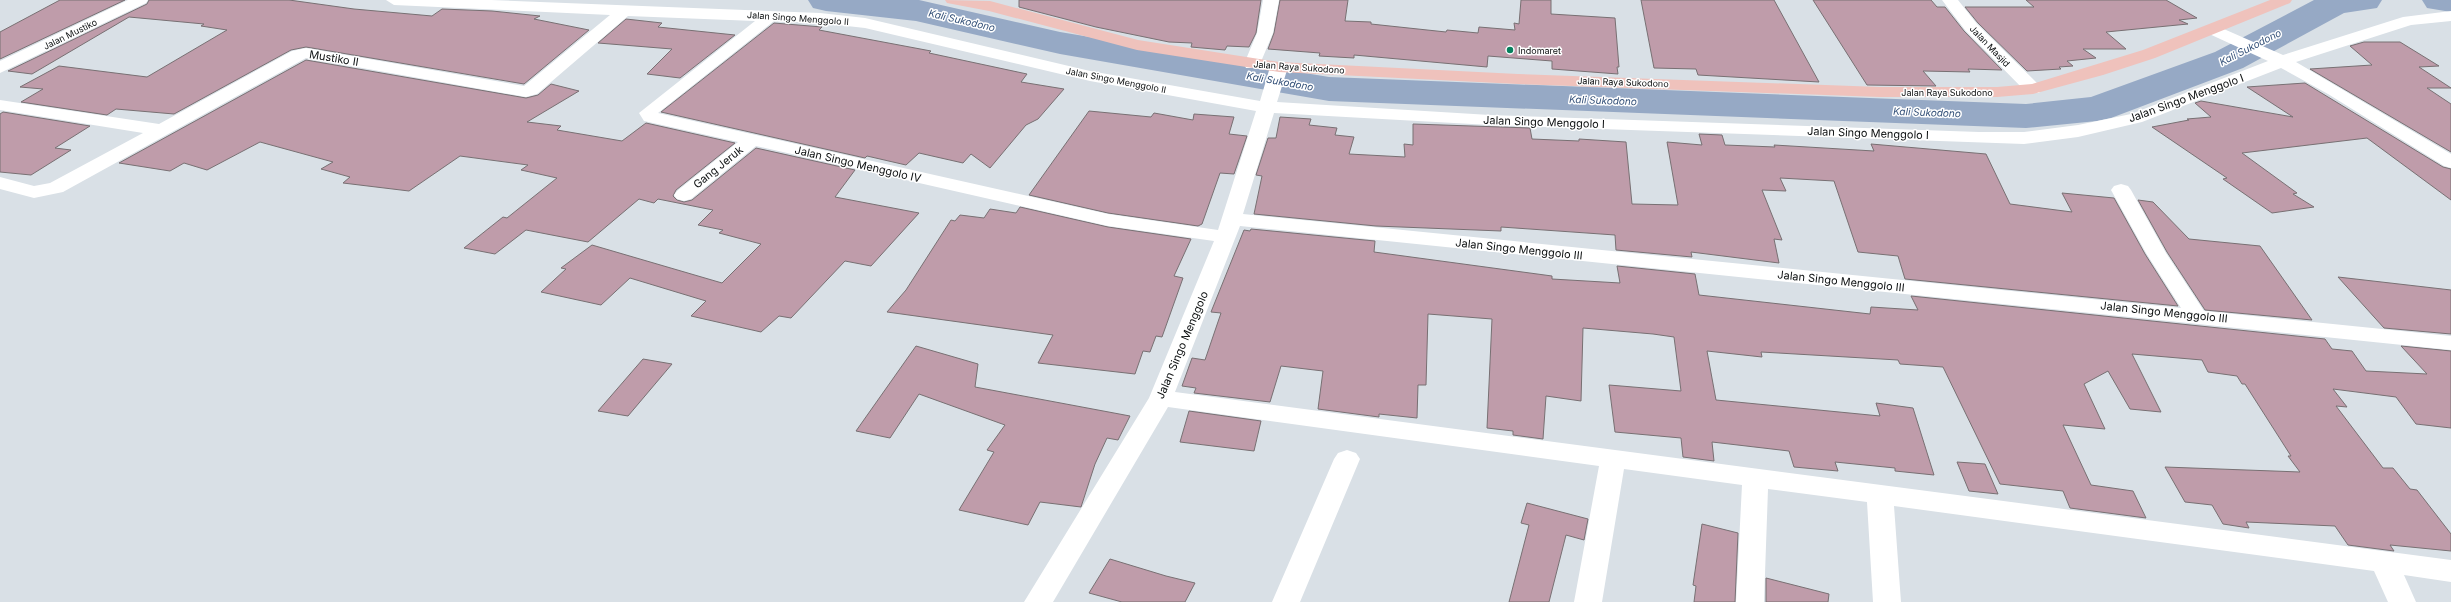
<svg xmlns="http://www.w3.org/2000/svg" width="2451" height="602" font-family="Inter,sans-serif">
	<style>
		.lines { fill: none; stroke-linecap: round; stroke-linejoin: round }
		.river { fill: #96a9c5; fill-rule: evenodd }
		.building { fill: #bf9caa; stroke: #787073 }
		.minor { fill: #fff; fill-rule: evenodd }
		.major { fill: #efc2bc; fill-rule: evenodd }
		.poi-dot { fill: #07805e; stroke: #fff; stroke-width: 1.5 }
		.labels { text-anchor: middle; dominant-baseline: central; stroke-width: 3; stroke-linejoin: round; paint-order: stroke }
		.far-street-label { font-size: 9px; fill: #0c0f10; stroke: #fff }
		.far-poi-label { font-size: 9px; fill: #0c0f10; stroke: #fff; text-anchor: start }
		.far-water-label { font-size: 10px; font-style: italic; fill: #335078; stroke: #fff }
		.street-label { font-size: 11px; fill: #0c0f10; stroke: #fff }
	</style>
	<rect width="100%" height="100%" fill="#d9e0e6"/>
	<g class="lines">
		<path class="river" d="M808 0H919L1060 32 1329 77 2026 104 2091 97 2215 52 2314 0H2382L2377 8 2344 13 2243 68 2111 118 2097 121 2026 128 1329 101 1060 54 916 21 826 11 813 8Z
			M2422 0H2451V12L2427 8Z"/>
	</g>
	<path class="building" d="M60 0H125L0 59V32Z
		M149 0H289L354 9 432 16 442 9 492 11 540 16 534 19 589 30 524 84 306 47 291 50 174 114 116 109 107 115 21 102 43 89 20 87 59 66 147 77 227 30 201 26 204 24 129 17 32 74 8 71 147 4Z
		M1019 0H1261L1256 33 1249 47 1227 46 1225 50 1191 47 1192 43 1169 42 1096 27 1019 7Z
		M1280 0H1348L1345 21 1371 22V24L1446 32 1447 30 1478 33 1479 27 1515 30 1514 23 1519 24 1521 0H1551V14L1615 18 1619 67H1617L1618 74 1552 69V61L1488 56 1487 67 1354 55V58L1319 56 1320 53 1268 49 1274 33Z
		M1641 0H1774L1819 82 1698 75 1696 69 1654 68Z
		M1813 0H1931L1937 7H1945L1964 31 2002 70 1968 69 1970 72 1923 71 1936 86 1867 85Z
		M2026 0H2166L2197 18 2179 20 2188 24 2106 32 2126 49H2083L2096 58 2067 61 2073 66 2059 67 2061 69 2027 71 1978 23 1965 7H2034Z
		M626 19 662 23 658 27 735 35 680 78 647 74 672 49 598 43Z
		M774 23 822 27 819 30 931 51 929 53 1027 74 1021 82 1064 89 1038 119 1026 125 990 168 971 154 963 163 919 153 906 165 867 156 865 158 661 112Z
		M2364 42H2400L2439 66 2419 67 2451 88H2427L2451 104V152L2310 69 2372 65 2350 46Z
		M306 60 526 98 538 95 551 84 579 91 527 122 561 126 557 130 622 141 646 123 735 143 676 190 673 196 677 200 684 202 692 200 756 148 855 170 835 197 919 213 871 266 845 261 791 318 779 316 761 332 691 316 706 301 630 278 601 305 541 292 566 269 561 268 592 245 722 283 761 244 719 233 723 230 698 225 713 210 658 199 654 203 639 199 588 242 526 230 495 254 464 248 503 217 507 218 557 178 521 170 528 165 460 156 409 191 343 183 350 177 321 169 333 162 260 142 207 170 184 163 170 171 119 163Z
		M2305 83 2443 167 2451 169V200L2367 138 2242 153 2297 193 2293 194 2314 207 2272 213 2223 179 2227 178 2152 127 2189 120 2187 119 2211 117 2195 103 2201 101 2293 117 2247 87Z
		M1089 111 1151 117 1154 113 1193 120 1194 114 1234 117 1229 134 1247 136 1234 174 1220 173 1202 224 1198 226 1108 213 1029 195Z
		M3 112 90 126 55 148 71 150 31 175 0 172V114Z
		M1280 117 1311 119 1309 125 1337 128 1335 135 1354 137 1349 154 1405 157 1404 144 1413 145V124L1530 128 1532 139 1579 141V139L1626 142 1632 204 1678 205 1667 142 1702 145 1699 134 1722 135 1725 145 1775 147 1774 145 1874 151 1871 144 1986 154 2010 204 2072 212 2062 193 2114 198 2145 254 2178 306 1905 279 1898 256 1858 252 1834 181 1780 178 1786 191 1762 190 1782 240 1774 239 1779 263 1691 252 1692 257 1616 250 1615 235 1501 227V231L1376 226 1254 214 1262 176 1256 175 1268 138H1276Z
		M2138 200 2153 202 2189 239 2260 246 2312 320 2205 310 2167 252Z
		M1020 207 1108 227 1191 239 1174 276 1183 278 1162 337 1156 336 1150 352 1143 351 1135 374 1038 363 1053 335 887 312 906 290 951 220 955 221 960 215 984 218 990 209 1016 213Z
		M1251 229 1375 241 1374 252 1552 276V279L1620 283 1617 266 1695 274 1699 295 1870 314 1871 307 1918 310 1911 296 2325 339 2332 349 2352 351 2366 371 2427 374 2401 346 2451 351V428L2416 424 2396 397 2333 389 2347 407 2336 406 2383 468H2393L2410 489 2417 490 2451 534V551L2390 545 2394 551 2348 545 2335 526 2246 522 2249 528 2223 524 2212 505 2185 502 2165 467 2300 472 2288 456H2291L2245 384H2242L2237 376 2208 372 2202 360 2132 354 2161 412 2130 409 2108 371 2084 384 2105 429 2063 425 2091 485 2133 491 2146 518 2070 508 2063 491 2000 484 1943 367 1900 364 1898 360 1761 352 1762 357 1707 351 1716 400 1880 416 1876 403 1913 408 1934 475 1895 471V468L1835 462 1838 471 1794 467 1789 451 1712 442 1714 461 1683 457 1681 438 1615 432 1609 385 1681 391 1674 337 1653 334 1583 328 1581 401 1546 396 1543 439 1513 435V431L1487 428 1492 319 1428 314 1426 385H1418L1417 418 1379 414V417L1318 409 1323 371 1281 366 1270 402 1194 393 1196 388 1182 386 1192 358 1205 360 1221 313 1211 312 1244 230 1250 231Z
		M2338 277 2451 290V334L2384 328Z
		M916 346 978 364 975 387 1130 416 1118 440 1107 438 1095 464 1081 507 1040 502 1028 525 959 510 994 452 987 450 1005 425 919 394 890 438 856 431Z
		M643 359 672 364 628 416 598 411Z
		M1189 411 1261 421 1254 451 1180 442Z
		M1957 462 1985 464 1998 494 1969 491Z
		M1527 503 1588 519 1584 540 1566 535 1549 602H1509L1529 525 1521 523Z
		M1702 524 1738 533 1735 602H1694L1696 586 1693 585Z
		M1110 559 1166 576 1195 583 1185 602H1122L1089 593Z
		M1766 578 1829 594 1828 602H1766Z"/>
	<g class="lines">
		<path class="minor" d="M128 0H148L146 3 0 73V61Z
			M386 0H491L820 13 865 18 1090 71 1260 101 1270 67 1273 63H1285L1288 67 1277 102 1490 115 1979 132H2024L2078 125 2131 114 2268 61 2205 32 2203 29 2205 26H2217L2283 55 2403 17 2451 11V21L2411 25 2296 62 2451 154V168L2444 166 2328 94 2281 68 2142 122 2078 137 2024 144 1490 125 1274 113 1243 214 2181 308 2146 253 2111 190 2114 186 2121 184 2128 186 2131 190 2166 253 2204 311 2451 336V350L1240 226 1175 392 2451 560V582L2404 575 2416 602H2388L2374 571 1894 506 1901 602H1873L1867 502 1768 489 1764 602H1736L1742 485 1624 469 1602 602H1574L1599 466 1168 407 1053 602H1024L1149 398 1214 241 1108 226 756 146 691 199 684 201 677 199 674 195 677 191 738 142 644 121 639 113 755 21 628 16 537 94 526 97 306 58 63 192 34 198 0 189V177L34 186 50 183 143 133 0 110V100L159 124 292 51 306 48 524 86 610 15 394 5ZM774 21 820 23 865 28 1090 81 1256 111 1218 230 1108 214 658 113Z
			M1263 0H1279L1273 33 1260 64 1258 68H1246L1244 64 1257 33Z
			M1942 0H1958L1977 24 2039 85 2042 89 2039 93H2027L1965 30Z
			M1347 450 1356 453 1360 459 1300 602H1272L1334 459 1338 453Z"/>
		<path class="major" d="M945 0 990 1 1138 40 1279 62 1518 74 1880 87H1997L2032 84 2143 50 2270 0H2292L2290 3 2155 58 2103 75 2033 94 1997 97H1880L1518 84 1279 72 1137 50 989 11 947 3Z"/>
	</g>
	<circle class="poi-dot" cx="1510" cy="50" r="4"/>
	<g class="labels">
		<g class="far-street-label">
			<text transform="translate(798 18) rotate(4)">Jalan Singo Menggolo II</text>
			<text transform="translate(70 34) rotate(-26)">Jalan Mustiko</text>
			<text transform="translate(1990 46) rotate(46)">Jalan Masjid</text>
			<text transform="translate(1299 67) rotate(4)">Jalan Raya Sukodono</text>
			<text transform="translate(1116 80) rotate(11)">Jalan Singo Menggolo II</text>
			<text transform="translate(1623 82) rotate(2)">Jalan Raya Sukodono</text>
			<text x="1947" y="92">Jalan Raya Sukodono</text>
		</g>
		<g class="far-poi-label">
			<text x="1518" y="50">Indomaret</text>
		</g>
		<g class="far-water-label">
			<text transform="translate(962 20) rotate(13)">Kali Sukodono</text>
			<text transform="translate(2250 47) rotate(-27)">Kali Sukodono</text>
			<text transform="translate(1280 81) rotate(10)">Kali Sukodono</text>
			<text transform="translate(1603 100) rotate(2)">Kali Sukodono</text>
			<text transform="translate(1927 112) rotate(2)">Kali Sukodono</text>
		</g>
		<g class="street-label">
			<text transform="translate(334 58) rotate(9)">Mustiko II</text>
			<text transform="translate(2186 98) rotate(-20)">Jalan Singo Menggolo I</text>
			<text transform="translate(1544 122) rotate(2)">Jalan Singo Menggolo I</text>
			<text transform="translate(1868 133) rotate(2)">Jalan Singo Menggolo I</text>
			<text transform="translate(858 164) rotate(13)">Jalan Singo Menggolo IV</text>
			<text transform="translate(718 167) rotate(-39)">Gang Jeruk</text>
			<text transform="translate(1519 249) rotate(6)">Jalan Singo Menggolo III</text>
			<text transform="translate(1841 281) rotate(6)">Jalan Singo Menggolo III</text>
			<text transform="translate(2164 312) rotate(6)">Jalan Singo Menggolo III</text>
			<text transform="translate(1182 345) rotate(-67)">Jalan Singo Menggolo</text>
		</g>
	</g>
</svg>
